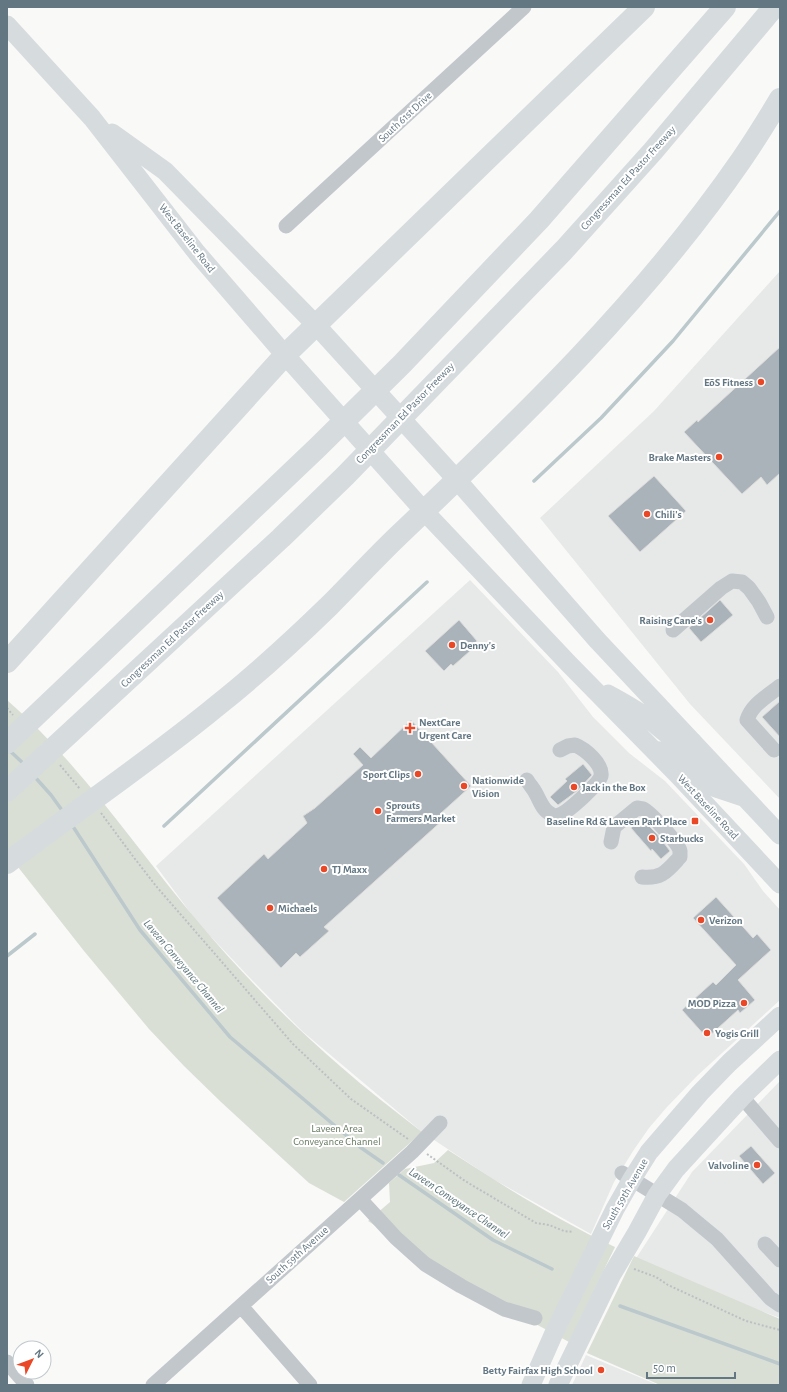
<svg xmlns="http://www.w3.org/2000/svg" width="787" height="1392" font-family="'Alegreya Sans',sans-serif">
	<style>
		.built { fill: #e7e9e8 }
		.green { fill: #dadfd6 }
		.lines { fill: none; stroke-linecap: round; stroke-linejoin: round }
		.stream { stroke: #bbc8cc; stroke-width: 3.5 }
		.building { fill: #a9b3b9; stroke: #dbdbd9 }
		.path { stroke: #bcc0c2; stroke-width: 2; stroke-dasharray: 2 2; stroke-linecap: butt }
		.minor { stroke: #c2c7cb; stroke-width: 15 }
		.major { stroke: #d6dbde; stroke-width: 19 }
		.highway { stroke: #d6dbde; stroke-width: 22 }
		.poi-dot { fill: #ea4726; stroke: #fff; stroke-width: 1.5 }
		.labels { text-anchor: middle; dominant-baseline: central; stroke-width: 4; stroke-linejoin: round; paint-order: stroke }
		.street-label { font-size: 11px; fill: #637783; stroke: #fff }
		.poi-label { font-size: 11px; font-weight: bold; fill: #637783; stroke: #fff; text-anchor: start }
		.park-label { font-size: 11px; fill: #687a62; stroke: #fff }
		.water-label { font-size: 12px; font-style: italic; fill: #5e767d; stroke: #fff }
	</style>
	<rect width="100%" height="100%" fill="#f9f9f7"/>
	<path class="built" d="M780 271V799L690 704 540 518 654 411Z
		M470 580 558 672 593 717 629 753 665 781 744 864 763 891 780 910V1000L698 1075 667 1107 649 1128 633 1151 614 1182 591 1234 493 1179 422 1132 302 1031 251 979 198 923 156 866Z
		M780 1081V1318L633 1263 692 1172Z
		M586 1355 658 1385H572Z"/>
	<path class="green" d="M7 700C82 765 136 849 200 924 243 975 289 1022 340 1066 366 1089 394 1110 422 1132L344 1202 309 1183 221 1102 184 1066 149 1029 84 951 7 853Z
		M448 1150C502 1185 557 1220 615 1247L569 1342 493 1301 368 1221 390 1202 389 1183 405 1169 434 1163Z
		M634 1256 780 1319V1385H660L587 1353Z"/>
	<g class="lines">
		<path class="stream" d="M534 481 601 418 673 341 780 211
			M9 750 25 765
			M34 776 51 795 64 813
			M72 825 140 930 230 1037 360 1147 383 1163
			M164 826 427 582
			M7 956 35 934
			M399 1175 493 1240 552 1269
			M620 1306 780 1364"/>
	</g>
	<path class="building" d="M780 347V473L767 485 761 477 742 494 684 432 697 420 698 422Z
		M654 476 686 511 640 552 608 516Z
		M720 600 733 615 701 642 689 628Z
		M459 620 477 641 468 649 470 651 453 666 451 664 444 671 425 651Z
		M780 701V737L762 717Z
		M411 720 471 786 440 814 444 819 324 927 329 931 300 957 296 953 281 968 217 898 264 854 268 859 307 823 303 816 315 808 363 765 353 754 360 747 371 758Z
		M583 764 592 775 577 791 558 805 550 797 567 781 565 779Z
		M643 820 657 834 670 851 661 859 652 849 651 851 631 828 639 821 640 822Z
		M716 897 753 938 757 934 771 950 738 980 755 1000 740 1013 738 1010 707 1038 682 1010 713 982 716 985 736 965 693 918Z
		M751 1146 775 1173 763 1184 739 1156Z"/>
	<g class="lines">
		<path class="path" d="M7 708 13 715
			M60 765 80 789
			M101 813 132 855 156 886 293 1044 351 1099 408 1139
			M427 1154 465 1181 536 1223 549 1225 564 1231 573 1232
			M634 1269 656 1277 668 1285 746 1321 780 1330"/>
		<path class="minor" d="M286 226 524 7
			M673 630 721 588 732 581 742 582 749 588 759 602 767 617
			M774 750 747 720C752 704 768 696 780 686
			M527 780C529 784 533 788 535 792 540 800 542 810 551 814 553 816 557 816 559 815 567 813 600 783 601 776 603 764 585 749 575 745L568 746 560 750
			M611 842 614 827 637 808C637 808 643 809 643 809 650 812 679 844 680 851 680 851 680 857 680 857 667 871 662 879 642 877
			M742 1097 780 1141
			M622 1173 682 1210 694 1220 717 1239 770 1298 780 1305
			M360 1199 396 1238 425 1264 461 1286 504 1309 535 1318
			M765 1244 780 1260
			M241 1306 310 1385
			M7 1362 27 1385
			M153 1385 360 1199 412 1152 440 1123"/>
		<path class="major" d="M7 25 92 118 197 253 285 355 424 511 569 664 677 774 780 884
			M112 133 165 171 316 325 457 480 597 640 780 835
			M608 694C621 701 634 708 646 717 661 727 672 745 692 741
			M654 750 672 753 682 757 716 788 743 797
			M531 1385 554 1333 615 1209 632 1179 649 1152 700 1093 729 1063 780 1016
			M558 1385 611 1276 637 1232 657 1195 676 1169 742 1097 780 1060"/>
		<path class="highway" d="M7 662 285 355 644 7
			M7 743 318 447 402 364 539 220 725 7
			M7 791 281 538 345 476 564 250 653 151 774 7
			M7 863C77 810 150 761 218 705 257 674 293 641 329 606 352 583 374 559 398 536 521 419 645 300 742 159 755 140 768 119 780 99"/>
	</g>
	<g class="poi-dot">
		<circle cx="761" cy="382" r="4"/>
		<circle cx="719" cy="457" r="4"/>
		<circle cx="647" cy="514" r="4"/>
		<circle cx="710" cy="620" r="4"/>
		<circle cx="452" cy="645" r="4"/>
		<path d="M408 722h4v4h4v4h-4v4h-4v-4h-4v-4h4z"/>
		<circle cx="418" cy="774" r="4"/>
		<circle cx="464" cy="786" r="4"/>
		<circle cx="574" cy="787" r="4"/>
		<circle cx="378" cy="811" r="4"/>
		<rect x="691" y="817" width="8" height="8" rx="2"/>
		<circle cx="652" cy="838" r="4"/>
		<circle cx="324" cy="869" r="4"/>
		<circle cx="270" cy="908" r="4"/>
		<circle cx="701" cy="920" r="4"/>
		<circle cx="744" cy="1003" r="4"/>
		<circle cx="707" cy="1033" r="4"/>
		<circle cx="757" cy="1165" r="4"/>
		<circle cx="601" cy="1370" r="4"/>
	</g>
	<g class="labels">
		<g class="street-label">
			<text transform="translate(405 117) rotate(-43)">South 61st Drive</text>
			<text transform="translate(628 178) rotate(-48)">Congressman Ed Pastor Freeway</text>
			<text transform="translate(187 238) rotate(52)">West Baseline Road</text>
			<text transform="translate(405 413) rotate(-46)">Congressman Ed Pastor Freeway</text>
			<text transform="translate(172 639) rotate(-43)">Congressman Ed Pastor Freeway</text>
			<text transform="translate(708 807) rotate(47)">West Baseline Road</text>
			<text transform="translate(625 1194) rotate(-60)">South 59th Avenue</text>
			<text transform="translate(297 1255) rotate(-42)">South 59th Avenue</text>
		</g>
		<g class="poi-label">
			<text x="753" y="382" text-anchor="end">EōS Fitness</text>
			<text x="711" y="457" text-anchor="end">Brake Masters</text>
			<text x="655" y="514">Chili's</text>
			<text x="702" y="620" text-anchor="end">Raising Cane's</text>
			<text x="460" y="645">Denny's</text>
			<text x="419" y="722">NextCare<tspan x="419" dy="13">Urgent Care</tspan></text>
			<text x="410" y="774" text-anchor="end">Sport Clips</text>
			<text x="472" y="780">Nationwide<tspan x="472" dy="13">Vision</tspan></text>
			<text x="582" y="787">Jack in the Box</text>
			<text x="386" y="805">Sprouts<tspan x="386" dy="13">Farmers Market</tspan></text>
			<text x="687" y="821" text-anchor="end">Baseline Rd &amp; Laveen Park Place</text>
			<text x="660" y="838">Starbucks</text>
			<text x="332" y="869">TJ Maxx</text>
			<text x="278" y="908">Michaels</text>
			<text x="709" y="920">Verizon</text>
			<text x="736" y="1003" text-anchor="end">MOD Pizza</text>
			<text x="715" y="1033">Yogis Grill</text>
			<text x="749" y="1165" text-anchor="end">Valvoline</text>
			<text x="593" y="1370" text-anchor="end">Betty Fairfax High School</text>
		</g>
		<g class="park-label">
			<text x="337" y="1128">Laveen Area<tspan x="337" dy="13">Conveyance Channel</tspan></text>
		</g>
		<g class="water-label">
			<text transform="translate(184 966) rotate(50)">Laveen Conveyance Channel</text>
			<text transform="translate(459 1203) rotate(34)">Laveen Conveyance Channel</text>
		</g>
	</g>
	<rect width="787" height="1392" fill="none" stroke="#637783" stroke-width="16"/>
	<g transform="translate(32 1360) rotate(48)"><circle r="19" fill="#ffffff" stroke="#c1c9cd"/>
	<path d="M0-3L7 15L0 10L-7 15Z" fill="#ea4726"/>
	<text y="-6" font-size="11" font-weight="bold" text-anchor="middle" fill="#637783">N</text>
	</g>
	<path d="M647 1372v6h88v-6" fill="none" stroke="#637783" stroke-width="2"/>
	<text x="653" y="1372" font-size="12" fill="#637783" stroke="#ffffff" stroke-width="3" paint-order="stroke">50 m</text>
</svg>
